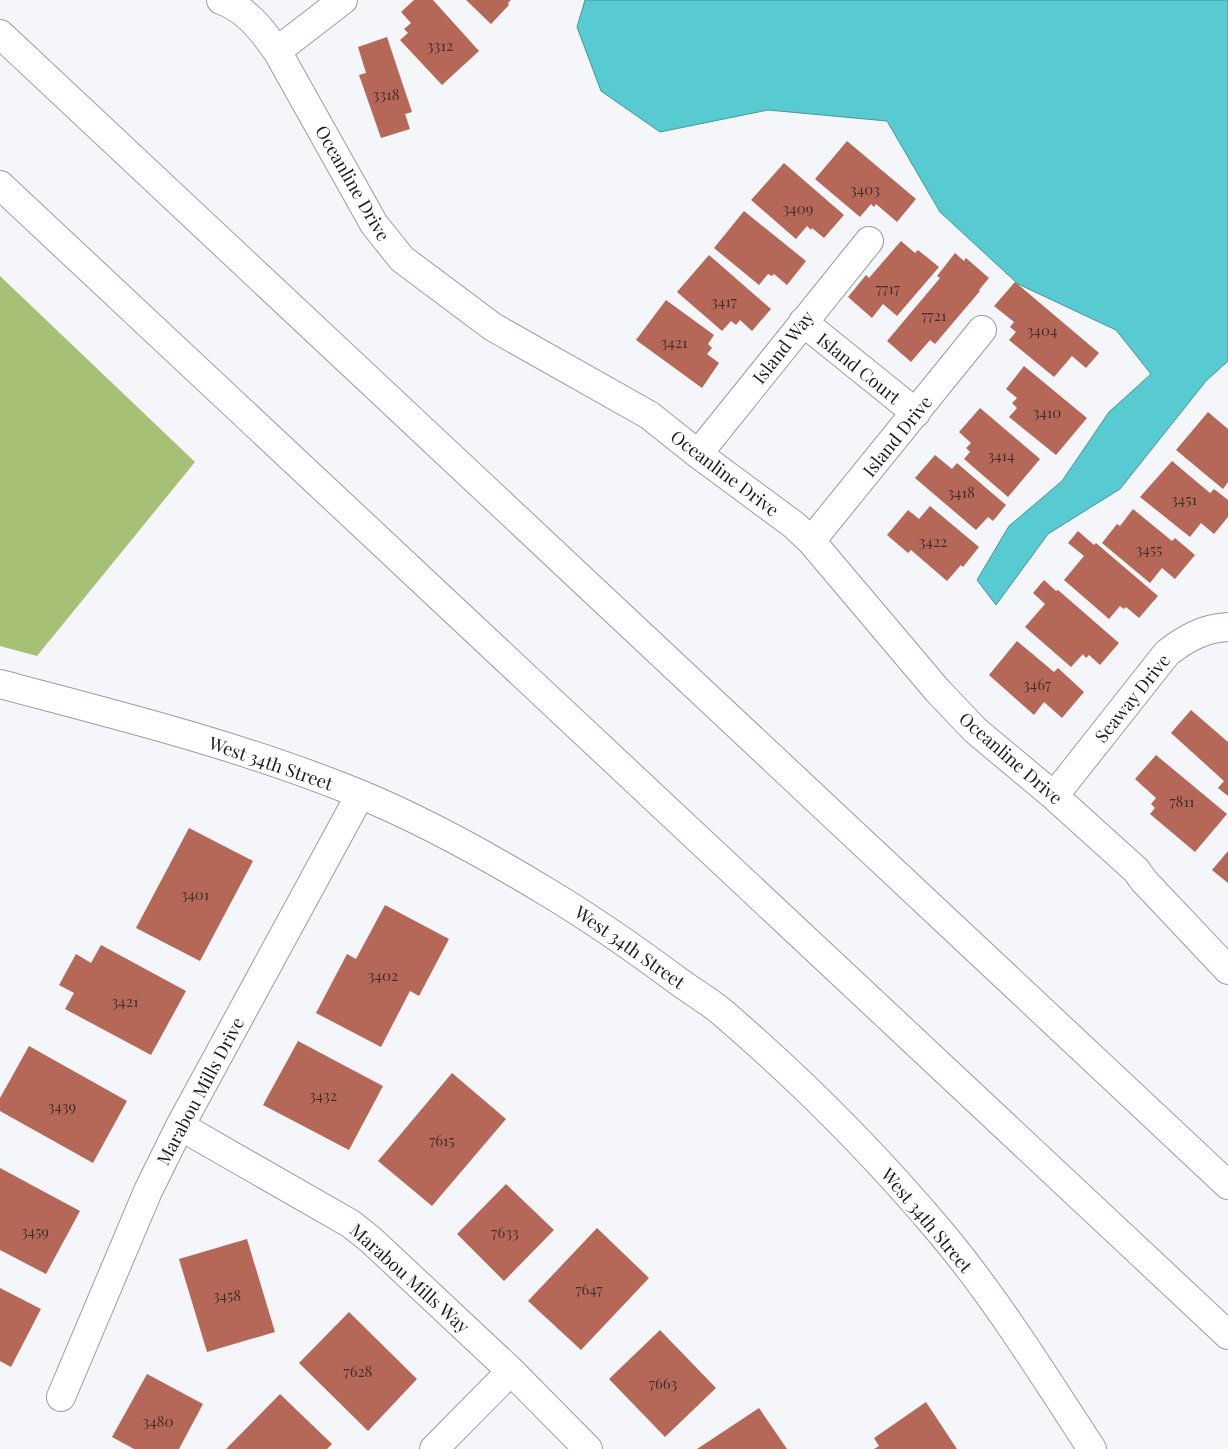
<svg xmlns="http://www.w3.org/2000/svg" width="1228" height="1449" font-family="'Playfair Display',serif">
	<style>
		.forest { fill: #a6c075 }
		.water { fill: #58cad1; stroke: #46969b }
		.building { fill: #b56858 }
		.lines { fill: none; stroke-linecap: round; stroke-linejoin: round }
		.street-casing { stroke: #9a9c9f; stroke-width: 30 }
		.secondary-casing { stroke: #9a9c9f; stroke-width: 30 }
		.highway-casing { stroke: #9a9c9f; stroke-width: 30 }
		.street { stroke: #fff; stroke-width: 28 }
		.secondary { stroke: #fff; stroke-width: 28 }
		.highway { stroke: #fff; stroke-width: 28 }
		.labels { text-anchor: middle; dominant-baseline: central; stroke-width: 5; stroke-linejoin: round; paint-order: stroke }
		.number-label { font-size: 15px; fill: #422f2c }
		.street-label { font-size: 18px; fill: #1c1c1e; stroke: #fff }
	</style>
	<rect width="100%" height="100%" fill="#f4f6fa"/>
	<path class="forest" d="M0 276 195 462 37 656 0 646Z"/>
	<path class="water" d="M585 0H1228V361L1206 381 1120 489 1048 534 996 605 977 580 1009 526 1062 481 1109 412 1151 374 1116 330 1018 284 940 212 887 121 768 110 660 132 601 91 577 27Z"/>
	<path class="building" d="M414 0H433L479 51 442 85 400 40 408 33 404 29 411 23 401 12Z
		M466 0H511L508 3 509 5 491 24Z
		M387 37 412 112 405 114 410 129 381 138 359 75 366 73 358 47Z
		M847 141 916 199 897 222 876 204 874 207 871 204 860 217 815 179Z
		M784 163 844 215 824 238 812 228 811 230 807 226 796 239 751 200Z
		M744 211 806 261 787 285 774 274 772 276 768 274 759 285 714 248Z
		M901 241 915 253 918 250 939 267 897 316 883 304 872 318 848 297 866 275 869 278Z
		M955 253 964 261 966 258 989 278 979 290 980 291 935 344 930 340 911 362 887 341 940 278 937 276Z
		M709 255 771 309 752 331 740 320 736 325 731 321 722 331 677 292Z
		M1015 282 1099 353 1086 368 1072 356 1054 377 1009 340 1016 332 1010 327 1014 322 994 306Z
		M666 300 714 335 708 344 712 348 707 354 719 363 702 388 636 340Z
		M1024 366 1087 418 1056 455 1009 417 1017 408 1012 403 1017 398 1006 389Z
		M980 408 1040 459 1008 497 964 459 970 452 966 448 971 443 959 432Z
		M1208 412 1228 429V482L1223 489 1176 450Z
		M935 455 952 469 957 463 1006 505 993 521 988 517 976 530 915 478Z
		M1172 461 1210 493 1214 489 1228 500V517L1214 534 1201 523 1190 537 1140 497Z
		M930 506 979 547 963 567 961 565 947 581 911 550 908 553 887 535 908 510 919 519Z
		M1133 509 1172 541 1175 538 1195 555 1175 579 1162 568 1150 583 1102 543 1117 524 1120 526Z
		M1078 531 1094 545 1096 543 1158 596 1139 618 1126 607 1124 609 1120 606 1109 619 1064 580 1084 556 1068 543Z
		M1044 580 1056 591 1058 590 1119 643 1100 665 1089 655 1086 658 1083 654 1071 667 1025 627 1045 604 1033 593Z
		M1017 641 1054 672 1058 668 1084 692 1062 718 1044 702 1034 715 989 675Z
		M1191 710 1228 742V796L1218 788 1224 781 1171 733Z
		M1156 755 1227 814 1195 852 1150 814 1155 808 1151 804 1156 798 1135 779Z
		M189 828 253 861 200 961 136 928Z
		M1228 851V883L1212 870Z
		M385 905 449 939 419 996 410 991 381 1047 316 1013 347 954 356 959Z
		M101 945 186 991 151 1055 65 1009 74 993 59 985 76 954 91 963Z
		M298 1041 383 1086 349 1150 263 1105Z
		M29 1046 127 1101 93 1163 0 1111V1098Z
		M452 1073 506 1119 432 1206 378 1161Z
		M0 1168 80 1211 46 1274 0 1250Z
		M506 1184 554 1230 504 1281 457 1234Z
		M597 1228 649 1278 581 1350 528 1301Z
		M247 1239 275 1332 207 1352 179 1259Z
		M0 1288 41 1309 11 1367 0 1361Z
		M349 1312 417 1379 368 1431 299 1363Z
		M660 1330 716 1388 665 1437 609 1379Z
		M147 1374 203 1404 179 1449H134L112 1437Z
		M280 1394 332 1444 327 1449H226Z
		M926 1402 957 1449H874L879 1446 874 1438Z
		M759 1408 787 1449H697Z"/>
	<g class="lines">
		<g class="street-casing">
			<path id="street" d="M221 0C246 9 262 30 277 51L374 224 402 259 493 327 649 415 698 454 794 525 811 541 937 690 975 730 1054 796 1136 870 1144 881 1228 970
				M277 51 343 0
				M803 322 916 413
				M698 454 869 241
				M811 541 982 330
				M1054 796 1167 653C1185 639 1204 628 1228 627
				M180 1126 351 1224 371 1240 511 1371 588 1449
				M61 1397 148 1191 180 1126 360 795
				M434 1449 511 1371"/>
		</g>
		<g class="secondary-casing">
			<path id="secondary" d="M0 684C120 716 242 746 357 793 423 820 486 855 547 892 592 919 635 949 678 981 693 992 709 1001 723 1013 802 1081 875 1154 942 1234 998 1301 1044 1376 1092 1449"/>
		</g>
		<g class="highway-casing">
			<path id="highway" d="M0 34 1228 1185
				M0 185 1228 1335"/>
		</g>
		<use href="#street" class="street"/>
		<use href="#secondary" class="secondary"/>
		<use href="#highway" class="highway"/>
	</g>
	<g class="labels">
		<g class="number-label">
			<text x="440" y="45">3312</text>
			<text x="386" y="94">3318</text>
			<text x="865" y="189">3403</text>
			<text x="798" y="208">3409</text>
			<text x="888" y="288">7717</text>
			<text x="724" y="301">3417</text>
			<text x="934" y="315">7721</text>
			<text x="1042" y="330">3404</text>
			<text x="674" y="342">3421</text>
			<text x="1047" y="412">3410</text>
			<text x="1001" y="455">3414</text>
			<text x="961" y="492">3418</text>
			<text x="1184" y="499">3451</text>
			<text x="933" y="541">3422</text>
			<text x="1149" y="549">3455</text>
			<text x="1037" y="684">3467</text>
			<text x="1182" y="801">7811</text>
			<text x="195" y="894">3401</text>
			<text x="383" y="975">3402</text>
			<text x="125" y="1001">3421</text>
			<text x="323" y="1095">3432</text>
			<text x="62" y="1106">3439</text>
			<text x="442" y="1140">7615</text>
			<text x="35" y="1231">3459</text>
			<text x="505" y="1232">7633</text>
			<text x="589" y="1289">7647</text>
			<text x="227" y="1295">3458</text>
			<text x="358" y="1371">7628</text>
			<text x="663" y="1383">7663</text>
			<text x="158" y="1421">3480</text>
		</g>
		<g class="street-label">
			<text transform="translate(353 183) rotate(60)">Oceanline Drive</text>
			<text transform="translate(783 347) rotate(-52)">Island Way</text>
			<text transform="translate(859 368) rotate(39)">Island Court</text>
			<text transform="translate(897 436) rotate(-51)">Island Drive</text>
			<text transform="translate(725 473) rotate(37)">Oceanline Drive</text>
			<text transform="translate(1132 698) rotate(-51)">Seaway Drive</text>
			<text transform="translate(1011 758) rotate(41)">Oceanline Drive</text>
			<text transform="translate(271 763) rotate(19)">West 34th Street</text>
			<text transform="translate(630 947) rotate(35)">West 34th Street</text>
			<text transform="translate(200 1091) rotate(-62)">Marabou Mills Drive</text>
			<text transform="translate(927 1220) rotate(50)">West 34th Street</text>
			<text transform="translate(410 1278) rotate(42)">Marabou Mills Way</text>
		</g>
	</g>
</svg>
